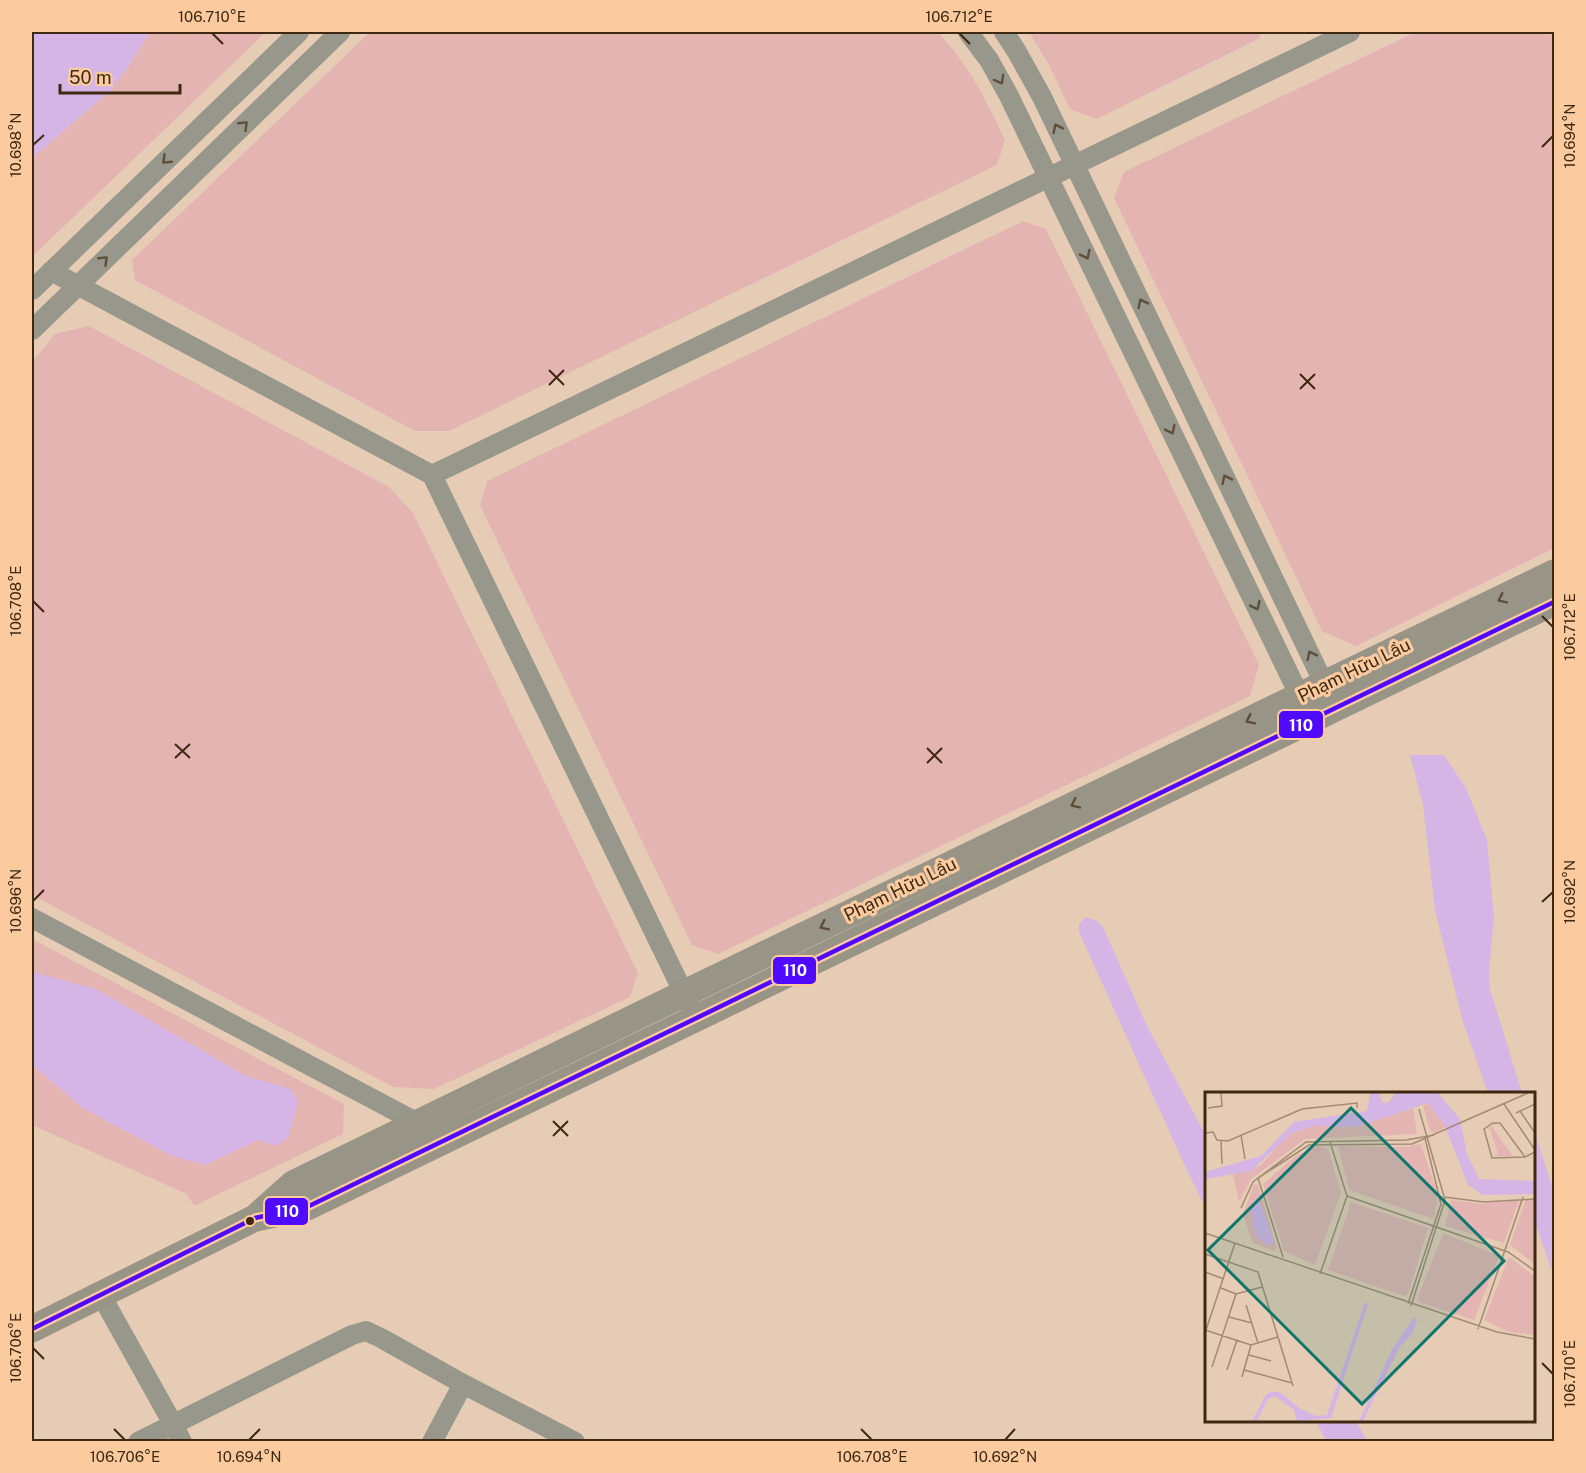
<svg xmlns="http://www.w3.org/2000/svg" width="1586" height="1473" font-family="'Public Sans',sans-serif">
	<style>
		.green { fill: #e3b4b1 }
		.water { fill: #d5b4e6 }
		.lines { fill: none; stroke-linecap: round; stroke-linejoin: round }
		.street { stroke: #98978b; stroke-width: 20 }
		.secondary { stroke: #999586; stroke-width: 27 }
		.bus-1-casing { stroke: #fbcb9f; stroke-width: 9 }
		.bus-1 { stroke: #4f0aff; stroke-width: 4.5 }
		.oneway { stroke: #5e4f3b }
		.oneway2 { stroke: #5e4e39 }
		.ticks { fill: none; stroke: #3e2810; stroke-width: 2 }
		.bus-dot { fill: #3e2810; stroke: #fbcb9f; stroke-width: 2 }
		.labels { text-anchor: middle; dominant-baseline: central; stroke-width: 6; stroke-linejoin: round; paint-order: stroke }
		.street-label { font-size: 18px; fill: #3e2810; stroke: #fbcb9f }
		.inset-road { fill: none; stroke: #a38a72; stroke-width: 1.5 }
		.view { fill: #0f766e; fill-opacity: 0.15; stroke: #0f766e; stroke-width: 3 }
		.inset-edge { fill: none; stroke: #3e2810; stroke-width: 3 }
		.line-badge { stroke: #fbcb9f; stroke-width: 2 }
		.badge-label { font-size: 16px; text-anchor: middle; font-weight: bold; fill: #fff }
		.neatline { fill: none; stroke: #3e2810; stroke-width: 2 }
		.ticks-label { font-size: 15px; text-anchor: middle; fill: #3e2810 }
	</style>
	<rect width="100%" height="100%" fill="#e6ccb4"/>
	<path class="green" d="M150 32H266L32 257V158L90 109 126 70Z
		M370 32H938C969 66 986 99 1005 140L997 165 449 431H415L135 280 132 260Z
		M1029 32H1261L1260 38 1097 119 1070 109 1049 65Z
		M1416 32H1550L1554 41V548L1356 646 1322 631 1114 198 1124 172Z
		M1023 221 1046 229 1259 665 1250 696 718 954 692 945 480 505 487 481Z
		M89 326 389 487 413 513 638 973 630 997 434 1089 393 1087 32 895V362L55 334Z
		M32 939 344 1104 343 1134 194 1206 187 1194 32 1125Z"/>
	<path class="water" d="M32 32H150L126 70 110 91 32 158Z
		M1410 755H1444L1466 788 1487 840 1494 918 1489 972 1490 989 1522 1093H1488L1463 1022 1435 910 1423 805Z
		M1086 917 1097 921 1103 927 1147 1026 1206 1136V1209L1185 1166 1079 932V924Z
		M32 972 96 989 246 1076 291 1089 298 1102 288 1138 275 1146 258 1140 205 1165 172 1156 83 1108 32 1065Z
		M1534 1129 1554 1193V1277L1534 1219Z
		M1316 1421H1356L1367 1441H1326Z"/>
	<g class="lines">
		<path class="street" d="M968 32 989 60 1009 96 1305 707
			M1004 32 1017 52 1042 97 1329 694
			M51 271 432 475 689 1004
			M32 290 299 32
			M32 330 340 32
			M432 475 1350 32
			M32 918 418 1123
			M101 1295 173 1424 182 1442
			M138 1442 352 1335 366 1331 381 1338 463 1384 575 1442
			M432 1442 463 1384"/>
		<path class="secondary" d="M256 1218 307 1207 1554 602
			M32 1329 255 1218 293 1184 683 994 1554 573"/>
		<g class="bus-1-casing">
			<path id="bus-1" d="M32 1329 255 1218 307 1207 1554 602"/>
		</g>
		<use href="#bus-1" class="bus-1"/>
	</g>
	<defs><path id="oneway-chevron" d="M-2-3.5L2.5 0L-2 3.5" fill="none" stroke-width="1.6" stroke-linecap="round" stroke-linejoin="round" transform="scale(1.5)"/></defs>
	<g class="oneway">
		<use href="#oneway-chevron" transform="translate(1000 80) rotate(61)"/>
		<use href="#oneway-chevron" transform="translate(244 125) rotate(-44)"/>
		<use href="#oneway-chevron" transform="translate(1057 128) rotate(-116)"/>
		<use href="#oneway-chevron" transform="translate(166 160) rotate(136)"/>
		<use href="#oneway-chevron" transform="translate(1086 255) rotate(64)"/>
		<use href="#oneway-chevron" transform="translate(104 260) rotate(-44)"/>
		<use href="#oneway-chevron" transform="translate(1142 303) rotate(-116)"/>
		<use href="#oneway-chevron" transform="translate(1171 430) rotate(64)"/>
		<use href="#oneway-chevron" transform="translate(1226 479) rotate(-116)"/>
		<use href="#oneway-chevron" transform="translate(1256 606) rotate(64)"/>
		<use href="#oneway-chevron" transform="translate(1311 655) rotate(-116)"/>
	</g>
	<g class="oneway2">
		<use href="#oneway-chevron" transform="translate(1502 599) rotate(154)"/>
		<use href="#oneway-chevron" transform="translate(1250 720) rotate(154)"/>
		<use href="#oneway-chevron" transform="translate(1075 804) rotate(154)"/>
		<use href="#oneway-chevron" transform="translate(824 926) rotate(154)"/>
	</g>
	<path class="ticks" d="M212 33 223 44M959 33 970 44M33 145 44 135M1542 147 1553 136M549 370 564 385M1300 374 1315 389M549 385 564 370M1300 389 1315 374M33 601 44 612M1542 616 1553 627M175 744 190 758M927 748 942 763M175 758 190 744M927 763 942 748M33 901 44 890M1542 902 1553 892M553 1121 568 1136M553 1136 568 1121M33 1348 44 1359M1542 1363 1553 1374M114 1429 125 1440M861 1429 872 1440M249 1440 260 1429M1005 1440 1015 1429"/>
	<circle class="bus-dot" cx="250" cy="1221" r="5"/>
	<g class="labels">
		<g class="street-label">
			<text transform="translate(1354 670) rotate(-26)">Phạm Hữu Lầu</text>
			<text transform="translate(900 889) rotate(-26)">Phạm Hữu Lầu</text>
		</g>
	</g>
	<g transform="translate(1205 1092)">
		<rect width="330" height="330" fill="#e6ccb4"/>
		<path d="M225 12 241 35 230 40 225 39 218 13ZM208 16 212 42 100 47 46 87 34 110 28 83 55 74 83 43 109 34 151 35ZM287 34 295 47 308 64H288L293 62 285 37H282ZM216 52 233 103 229 127 144 98 133 54 201 55ZM113 54 123 56 136 101 110 173 79 159 58 92 92 63ZM49 92 53 93 72 156 69 159 48 151 38 123ZM321 107 330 109V172L305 153ZM246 108 278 112 314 108 299 151 240 134ZM146 110 223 136 203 202 199 204 123 178ZM238 141 294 164 269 228 214 210 213 205ZM304 165 330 185V243L304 240 279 228Z" fill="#e3b4b1"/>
		<path d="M165 1H174L177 10 183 11 191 1H233L255 27 262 62 274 87 330 89V102L278 103 263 93 240 34 223 11 151 35 109 34 87 41 46 79 0 87V80L56 64 89 30 162 19ZM50 107 55 110 69 149 64 154 51 144 46 117ZM160 210 163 212 126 326 92 329 89 318 70 304 63 307 52 329H47L61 303 67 299 76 301 94 316 111 324 122 323ZM209 225 212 229 208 241 194 256 158 329H154L188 256Z" fill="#d5b4e6"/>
		<path class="inset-road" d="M299 12 330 58M3 16 17 14 16 1M315 19 330 41M311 21 330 12M0 41 8 40 12 48 23 49 97 17 152 11V16M36 43 40 67M16 49 17 72M320 65 295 31H288L279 37 287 66 320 65 330 60M53 86 104 53 207 52 323 1M53 86 78 165M142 104 303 160 330 179M239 105 279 110 330 107M36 116 48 90 101 50 201 48 229 43M0 141 292 240 330 247M0 162 53 180 88 294M0 180 19 187M115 182 142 104 125 50M16 196 31 202 57 195M203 212 236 112 220 46M41 213 53 251M206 214 240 108 214 17M24 225 47 231M273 237 318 105M0 238 46 253 73 245M1 238 30 151M44 263 66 269M7 275 31 202M22 278 32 248M39 278 87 291M37 285 46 253"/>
		<path class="view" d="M146 16 299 169 157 312 3 158Z"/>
		<rect width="330" height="330" class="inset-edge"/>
	</g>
	<g class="line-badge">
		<rect x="1278" y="710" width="46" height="29" rx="6" fill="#4f0aff"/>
		<rect x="772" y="956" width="45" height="29" rx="6" fill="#4f0aff"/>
		<rect x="264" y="1197" width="45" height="29" rx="6" fill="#4f0aff"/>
	</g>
	<g class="badge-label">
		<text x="1301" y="731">110</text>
		<text x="795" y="976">110</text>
		<text x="287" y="1217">110</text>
	</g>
	<rect width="1586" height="1473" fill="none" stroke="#fbcb9f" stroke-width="66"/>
	<path d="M60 84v9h120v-9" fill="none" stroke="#3e2810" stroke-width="3"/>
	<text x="69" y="84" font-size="18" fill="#3e2810" stroke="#fbcb9f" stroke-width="4.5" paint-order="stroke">50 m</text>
	<rect x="33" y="33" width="1520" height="1407" class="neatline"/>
	<g class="ticks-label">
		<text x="212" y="22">106.710°E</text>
		<text x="959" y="22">106.712°E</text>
		<text transform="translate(1570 136) rotate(-90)" y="5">10.694°N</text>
		<text transform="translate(16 145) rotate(-90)" y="5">10.698°N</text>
		<text transform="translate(16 601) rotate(-90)" y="5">106.708°E</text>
		<text transform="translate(1570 627) rotate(-90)" y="5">106.712°E</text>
		<text transform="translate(1570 892) rotate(-90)" y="5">10.692°N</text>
		<text transform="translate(16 901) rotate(-90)" y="5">10.696°N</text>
		<text transform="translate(16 1348) rotate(-90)" y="5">106.706°E</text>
		<text transform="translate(1570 1374) rotate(-90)" y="5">106.710°E</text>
		<text x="125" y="1462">106.706°E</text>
		<text x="249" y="1462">10.694°N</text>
		<text x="872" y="1462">106.708°E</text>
		<text x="1005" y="1462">10.692°N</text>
	</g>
</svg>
